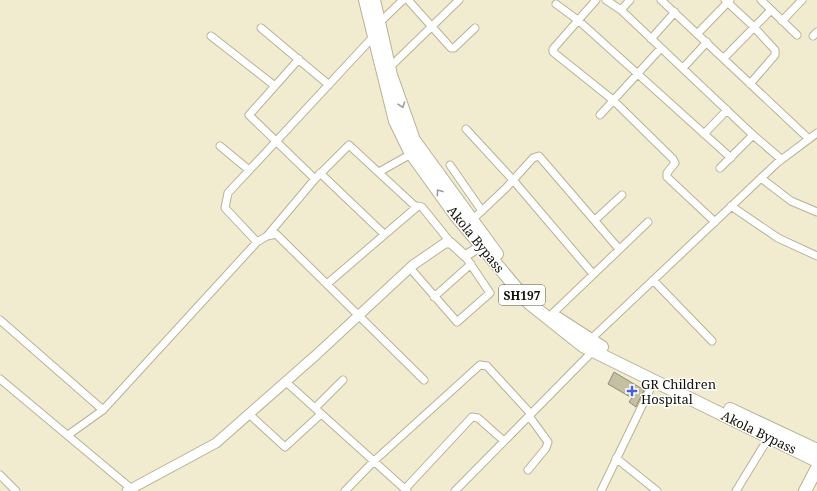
<svg xmlns="http://www.w3.org/2000/svg" width="817" height="491" font-family="'Noto Serif',serif">
	<style>
		.building { fill: #c4c0a3; stroke: #918c71 }
		.lines { fill: none; stroke-linecap: round; stroke-linejoin: round }
		.minor-casing { stroke: #b7b296; stroke-width: 9 }
		.tertiary-casing { stroke: #b7b296; stroke-width: 11 }
		.primary-casing { stroke: #b7b296; stroke-width: 14 }
		.trunk-casing { stroke: #b7b296; stroke-width: 14 }
		.minor { stroke: #fff; stroke-width: 7 }
		.tertiary { stroke: #fff; stroke-width: 9 }
		.primary { stroke: #fff; stroke-width: 12 }
		.trunk { stroke: #fff; stroke-width: 12 }
		.oneway { stroke: #a09f9b }
		.poi-dot { fill: #4c61d6; stroke: #fff; stroke-width: 1.5 }
		.labels { text-anchor: middle; dominant-baseline: central; stroke-width: 3; stroke-linejoin: round; paint-order: stroke }
		.shield { fill: #fff; stroke: #585751; stroke-width: 1 }
		.shield-label { font-size: 12px; font-weight: bold; fill: #110f06 }
		.street-label { font-size: 13px; fill: #110f06; stroke: #fff }
		.poi-label { font-size: 13px; fill: #110f06; stroke: #fff; text-anchor: start }
	</style>
	<rect width="100%" height="100%" fill="#f1eccf"/>
	<path class="building" d="M614 372 644 390 636 407 629 402 632 398 608 384Z"/>
	<g class="lines">
		<g class="minor-casing">
			<path id="minor" d="M408 0 451 48H454L475 28
				M596 0 553 49V52L613 100 673 159 675 163 667 173V177L715 222
				M606 0 621 10 630 0
				M661 0 809 139
				M725 0 753 26 775 50V55L750 84
				M761 0 797 35
				M556 4 579 21 731 158
				M621 10 753 135 781 159
				M782 21 802 0
				M379 23 403 0
				M261 28 329 85
				M698 33 730 0
				M211 36 275 86
				M813 36 817 32
				M651 39 675 12
				M724 58 771 10
				M299 59 249 115 315 179
				M389 68 459 0
				M683 68 707 42
				M600 115 661 48
				M466 129 513 180 593 274
				M704 134 727 110
				M220 146 249 170
				M450 165 482 211
				M720 168 753 135
				M379 172 411 154
				M320 173 384 234
				M761 178 791 201 817 212
				M731 206 778 238 817 256
				M595 220 622 195
				M471 221 506 188 533 158 539 156 619 249
				M267 236 315 179 349 145 416 207
				M257 242 225 208 228 193 373 37
				M410 268 457 322 490 293 465 256
				M653 280 712 341
				M327 284 418 206 422 207 451 243
				M434 297 471 264
				M552 314 648 222
				M0 320 103 410
				M590 340 777 163 817 133
				M0 379 134 491
				M286 382 407 491
				M315 408 343 380
				M249 414 285 447 321 414
				M68 435 103 410 257 242 267 236 276 234 424 380
				M616 458 657 491
				M528 470 546 448 548 442 529 416
				M0 475 16 491
				M405 489 472 417 478 418 504 441
				M345 491 374 461 480 365 487 366 531 414
				M455 491 593 351
				M601 491 654 381
				M736 491 769 437"/>
		</g>
		<g class="tertiary-casing">
			<path id="tertiary" d="M127 491 216 443 316 355 413 265 445 243H451L465 256 481 246"/>
		</g>
		<g class="primary-casing">
			<path id="primary" d="M365 0 395 121 410 152 456 216 529 303 583 346 817 461
				M374 0 391 75 414 140 497 254
				M557 318 602 347
				M730 409 817 450"/>
		</g>
		<g class="trunk-casing">
			<path id="trunk" d="M805 491 817 468"/>
		</g>
		<use href="#minor" class="minor"/>
		<use href="#tertiary" class="tertiary"/>
		<use href="#primary" class="primary"/>
		<use href="#trunk" class="trunk"/>
	</g>
	<defs><path id="oneway-chevron" d="M-2-3.5L2.5 0L-2 3.5" fill="none" stroke-width="1.6" stroke-linecap="round" stroke-linejoin="round"/></defs>
	<g class="oneway">
		<use href="#oneway-chevron" transform="translate(402 105) rotate(71)"/>
		<use href="#oneway-chevron" transform="translate(439 192) rotate(-126)"/>
	</g>
	<path class="poi-dot" d="M630 385h4v4h4v4h-4v4h-4v-4h-4v-4h4z"/>
	<g class="labels">
		<rect class="shield" x="499" y="285" width="46" height="20" rx="3"/>
		<g class="shield-label">
			<text x="522" y="295">SH197</text>
		</g>
		<g class="street-label">
			<text transform="translate(476 239) rotate(51)">Akola Bypass</text>
			<text transform="translate(759 432) rotate(26)">Akola Bypass</text>
		</g>
		<g class="poi-label">
			<text x="641" y="384">GR Children<tspan x="641" dy="15">Hospital</tspan></text>
		</g>
	</g>
</svg>
